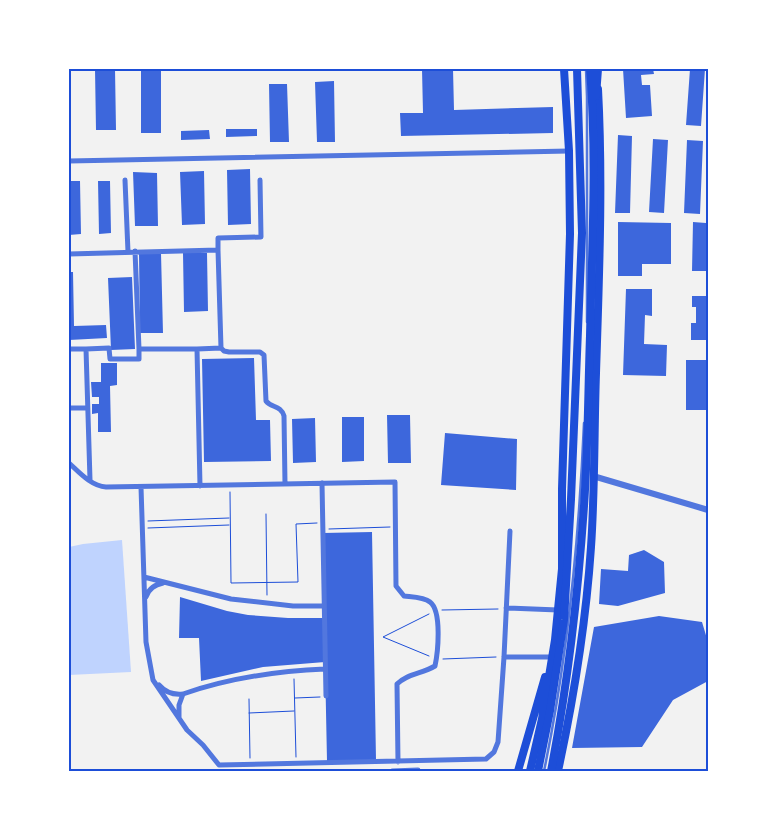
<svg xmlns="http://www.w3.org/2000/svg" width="777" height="840" font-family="'IBM Plex Sans',sans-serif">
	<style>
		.water { fill: #bfd3fe }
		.building { fill: #3d67dc }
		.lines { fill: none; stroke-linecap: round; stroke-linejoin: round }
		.path { stroke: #1d4ed8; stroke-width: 1 }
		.service { stroke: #5277de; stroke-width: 2.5 }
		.minor { stroke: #5277de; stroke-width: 5 }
		.tertiary { stroke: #5277de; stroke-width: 6 }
		.primary { stroke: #1d4ed8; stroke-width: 8 }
		.trunk { stroke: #1d4ed8; stroke-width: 8 }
		.neatline { fill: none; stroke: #1d4ed8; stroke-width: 2 }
	</style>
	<rect width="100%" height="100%" fill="#f2f2f2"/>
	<path class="water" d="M122 540 131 672 69 675V547L83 544Z"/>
	<path class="building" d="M95 69H115L116 130H96Z
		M141 69H161V133H141Z
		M422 69H453L454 110 553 107V133L401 136 400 113H423Z
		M623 69H653L654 74 641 75 642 85H650L652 116 626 118Z
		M690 69H705L701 126 686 125Z
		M334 81 335 142H317L315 82Z
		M269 84H287L289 142H270Z
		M226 129H257V136L226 137Z
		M209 130 210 139 181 140V131Z
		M618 135 632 136 630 213H615Z
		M653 139 668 140 664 213 649 212Z
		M687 140 703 141 700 214 684 213Z
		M250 169 251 224 228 225 227 170Z
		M204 171 205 224 182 225 180 172Z
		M133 172 157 173 158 226H135Z
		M69 181H80L81 234 69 235Z
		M98 181H110L111 233 99 234Z
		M618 222 671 223V264H642V276H618Z
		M693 222 706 223V271H692Z
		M139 253H161L163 333H140Z
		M183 253H207L208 311 184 312Z
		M69 272H73L74 326 106 325 107 338 69 340Z
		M132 277 135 349 111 350 108 278Z
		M626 289H652V316L645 315 644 344 667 345 666 376 623 375Z
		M692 296H708V340H691V323H696V307H692Z
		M254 358 256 420H270L271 461 204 462 202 359Z
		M686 360H708V410H686Z
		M101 363H117V385L110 386 111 432H98V413L92 414V404H99V397H92L91 382H101Z
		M387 415H410L411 463H388Z
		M342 417H364V461L342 462Z
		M315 418 316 462 293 463 292 419Z
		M445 433 517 439 516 490 441 485Z
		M372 532 376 760 327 761 325 662 263 667 201 681 199 638H179L180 597 227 611 248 615 288 618H324L323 533Z
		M644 550 664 562 665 593 618 606 599 604 601 569 628 571 629 555Z
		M659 616 702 622 708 642V681L673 700 642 747 572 748 594 627Z"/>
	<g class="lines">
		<path class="path" d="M230 492 231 583 298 582 296 524 317 523
			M266 514 267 595
			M148 521 229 518
			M148 528 229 525
			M329 529 390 527
			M442 610 498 609
			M429 614 383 637 429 656
			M443 659 496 657
			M294 679 296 757
			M295 698 320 697
			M249 699 250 758
			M249 713 294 711"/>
		<path class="service" d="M586 69 587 97V322
			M544 771C568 656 579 540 584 423"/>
		<path class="minor" d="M69 161 569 151
			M125 180 128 252
			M218 250V238L261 237 260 180
			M135 251 139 349H197
			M69 254 218 250 221 348 224 351 229 352H260L264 355 266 401C271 408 281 405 284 416L285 484
			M69 349H86L90 480
			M86 349 109 348 110 359H139V349
			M69 408H87
			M69 463C79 472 91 486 106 487L395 482 396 586 404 596C412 597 424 597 430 602 442 611 438 652 435 666 422 674 408 673 397 684L398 762
			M322 483 326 696
			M200 486 197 349 221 348
			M141 487 146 642 153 680 187 730 203 745 219 765 486 759 494 752 498 742 504 657 510 531
			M144 577 231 599 293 606H324
			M146 597C149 588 155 585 163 583
			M506 608 558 610
			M504 657H552
			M159 685C165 692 174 695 183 694
			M179 718V705L183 694C229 678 277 671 325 669
			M392 771 418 770"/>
		<path class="tertiary" d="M593 476 708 510"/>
		<path class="primary" d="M518 771 545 677
			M530 771 542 719 555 640 562 569V489L570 234 569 151 564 69
			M558 771C574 697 586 622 591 547 595 489 594 430 596 373 599 278 603 183 598 89"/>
		<path class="trunk" d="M596 96 598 69
			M538 771 550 711 564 620 571 499 582 233 577 69
			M551 771C568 683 578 595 584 506 588 450 588 393 590 336 592 247 597 158 590 69"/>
	</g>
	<rect width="777" height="840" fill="none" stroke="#ffffff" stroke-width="140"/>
	<rect x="70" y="70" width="637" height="700" class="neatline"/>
</svg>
